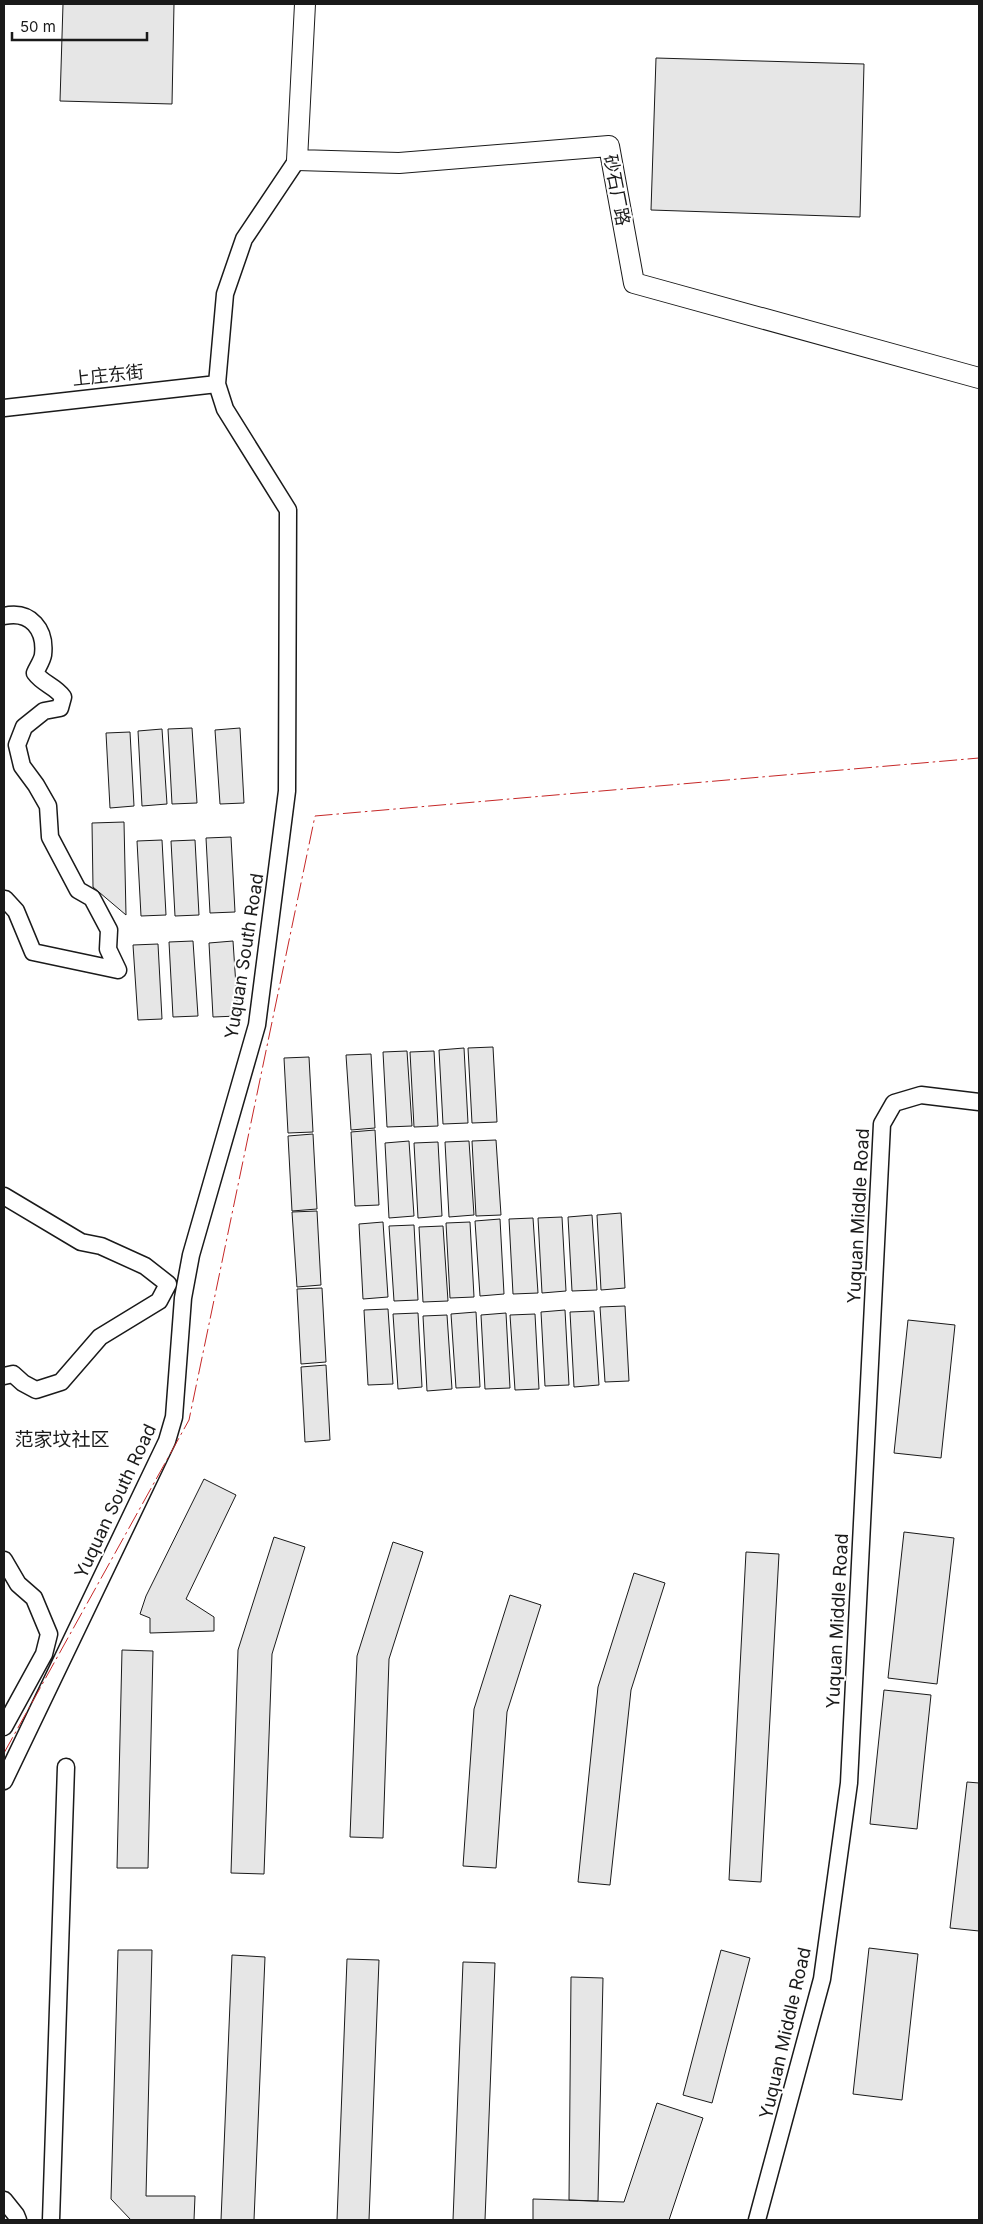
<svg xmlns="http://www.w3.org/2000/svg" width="983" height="2224" font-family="Inter,'Noto Sans SC',sans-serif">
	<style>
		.building { fill: #e6e6e6; stroke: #1a1a1a }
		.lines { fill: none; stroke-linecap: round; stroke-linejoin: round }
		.minor-casing { stroke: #1a1a1a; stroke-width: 19 }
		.tertiary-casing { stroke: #1a1a1a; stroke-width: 22 }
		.minor { stroke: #fff; stroke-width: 16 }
		.tertiary { stroke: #fff; stroke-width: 20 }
		.power { stroke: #c62828; stroke-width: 1; stroke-dasharray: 18 4 2.5 4; stroke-linecap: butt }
		.labels { text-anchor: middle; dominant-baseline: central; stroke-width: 4; stroke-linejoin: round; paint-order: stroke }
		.street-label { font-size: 18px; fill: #1a1a1a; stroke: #fff }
		.neighbourhood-label { font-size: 19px; fill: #1a1a1a; stroke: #fff }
	</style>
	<rect width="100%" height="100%" fill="#fff"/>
	<path class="building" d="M63 4H174L172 104 60 101Z
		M656 58 864 64 860 217 651 210Z
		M192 728 197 803 172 804 168 729Z
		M240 728 244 803 220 804 215 730Z
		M162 729 167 804 142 806 138 731Z
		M130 732 134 806 110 808 106 733Z
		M124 822 126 915 93 887 92 823Z
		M231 837 235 912 210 913 206 838Z
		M162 840 166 915 141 916 137 841Z
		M195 840 199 915 175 916 171 841Z
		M193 941 198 1016 173 1017 169 942Z
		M233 941 238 1016 213 1017 209 943Z
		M158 944 162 1019 138 1020 133 945Z
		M493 1047 497 1122 472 1123 468 1048Z
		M464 1048 468 1123 443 1124 439 1050Z
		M407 1051 412 1126 387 1127 383 1052Z
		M434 1051 438 1126 414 1127 410 1052Z
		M371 1054 375 1128 351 1130 346 1055Z
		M309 1057 313 1132 288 1133 284 1058Z
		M375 1130 379 1205 355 1206 351 1132Z
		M313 1134 317 1209 292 1211 288 1136Z
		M496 1140 501 1215 476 1216 472 1141Z
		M409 1141 414 1216 389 1218 385 1143Z
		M469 1141 474 1215 449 1217 445 1142Z
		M438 1142 442 1216 418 1218 414 1143Z
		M317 1211 321 1285 297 1287 292 1212Z
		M621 1213 625 1288 601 1290 597 1215Z
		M592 1215 597 1290 572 1291 568 1217Z
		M562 1217 566 1291 542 1293 538 1218Z
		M533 1218 538 1293 513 1294 509 1219Z
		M500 1219 504 1294 480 1296 475 1221Z
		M383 1222 388 1297 363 1299 359 1224Z
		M470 1222 474 1297 450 1298 446 1223Z
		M414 1225 418 1300 394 1301 389 1226Z
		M443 1226 448 1301 423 1302 419 1227Z
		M322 1288 326 1362 301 1364 297 1289Z
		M625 1306 629 1381 605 1382 600 1307Z
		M388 1309 393 1384 368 1385 364 1310Z
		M565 1310 569 1385 545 1386 541 1312Z
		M594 1311 599 1385 574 1387 570 1312Z
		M476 1312 480 1387 456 1388 451 1314Z
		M418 1313 422 1387 398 1389 393 1314Z
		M506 1313 510 1388 485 1389 481 1315Z
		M535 1314 539 1389 515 1390 510 1315Z
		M447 1315 452 1389 427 1391 423 1316Z
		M908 1320 955 1325 941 1458 894 1453Z
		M326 1365 330 1440 305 1442 301 1367Z
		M204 1479 236 1495 186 1599 214 1617V1631L150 1633V1618L140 1614 146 1596Z
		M904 1532 954 1538 937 1684 888 1678Z
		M274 1537 305 1547 272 1654 264 1874 231 1873 238 1650Z
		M393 1542 423 1552 389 1659 383 1838 350 1837 357 1656Z
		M746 1552 779 1554 761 1882 729 1880Z
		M634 1573 665 1583 631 1690 610 1885 578 1882 598 1687Z
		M510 1595 541 1605 507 1712 496 1868 463 1866 474 1709Z
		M122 1650 153 1651 148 1868H117Z
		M884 1690 931 1695 917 1829 870 1824Z
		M967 1782 979 1783V1931L950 1928Z
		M869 1948 918 1954 902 2100 853 2094Z
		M118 1950H152L146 2196H195L194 2220H131L111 2199Z
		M721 1950 750 1958 712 2103 683 2095Z
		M232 1955 265 1957 254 2220H221Z
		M347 1959 379 1960 369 2220H337Z
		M463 1962 495 1963 485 2220H453Z
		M571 1977 603 1978 598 2201 569 2200Z
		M657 2103 703 2118 669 2220H533V2199L624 2202Z"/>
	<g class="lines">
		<g class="minor-casing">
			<path id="minor" d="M4 408 217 384
				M4 616C31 610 46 630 43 655 42 661 37 668 35 673 43 684 55 686 63 697L60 708 44 711 24 727 17 745 22 766 36 785 48 806 50 837 78 890 92 898 109 930 108 949 118 970 33 952 16 911 5 899 4 900
				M4 1196 81 1242 101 1246 145 1266 168 1284 159 1301 100 1337 61 1382 36 1390 23 1383 13 1374 4 1376
				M4 1560 18 1584 34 1598 49 1634 44 1654 4 1727
				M4 1781 167 1441 174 1417 183 1298 191 1255 257 1025 287 791 288 510 225 409 217 384 225 294 244 239 297 160
				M4 2200 16 2215 18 2220
				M51 2220 66 1767
				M757 2220 822 1979 849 1783 882 1124 894 1103 921 1095 979 1102"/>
		</g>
		<g class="tertiary-casing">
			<path id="tertiary" d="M305 4 297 160 399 163 609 146 634 283 979 378"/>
		</g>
		<use href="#minor" class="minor"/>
		<use href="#tertiary" class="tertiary"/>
		<path class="power" d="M4 1753 189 1420 315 816 979 758"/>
	</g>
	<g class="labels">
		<g class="street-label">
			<text transform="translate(617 190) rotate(79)">砂石厂路</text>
			<text transform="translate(108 375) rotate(-6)">上庄东街</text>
			<text transform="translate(244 956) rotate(-81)">Yuquan South Road</text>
			<text transform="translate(858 1216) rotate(-87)">Yuquan Middle Road</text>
			<text transform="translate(115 1501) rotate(-65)">Yuquan South Road</text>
			<text transform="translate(837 1621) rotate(-87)">Yuquan Middle Road</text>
			<text transform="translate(785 2033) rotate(-77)">Yuquan Middle Road</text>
		</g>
		<g class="neighbourhood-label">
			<text x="62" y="1439">范家坟社区</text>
		</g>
	</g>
	<rect width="983" height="2224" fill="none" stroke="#1a1a1a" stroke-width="10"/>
	<path d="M12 32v8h135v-8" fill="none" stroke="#1a1a1a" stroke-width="2.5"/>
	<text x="20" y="32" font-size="15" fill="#1a1a1a" stroke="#ffffff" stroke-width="4" paint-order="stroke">50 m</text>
</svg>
